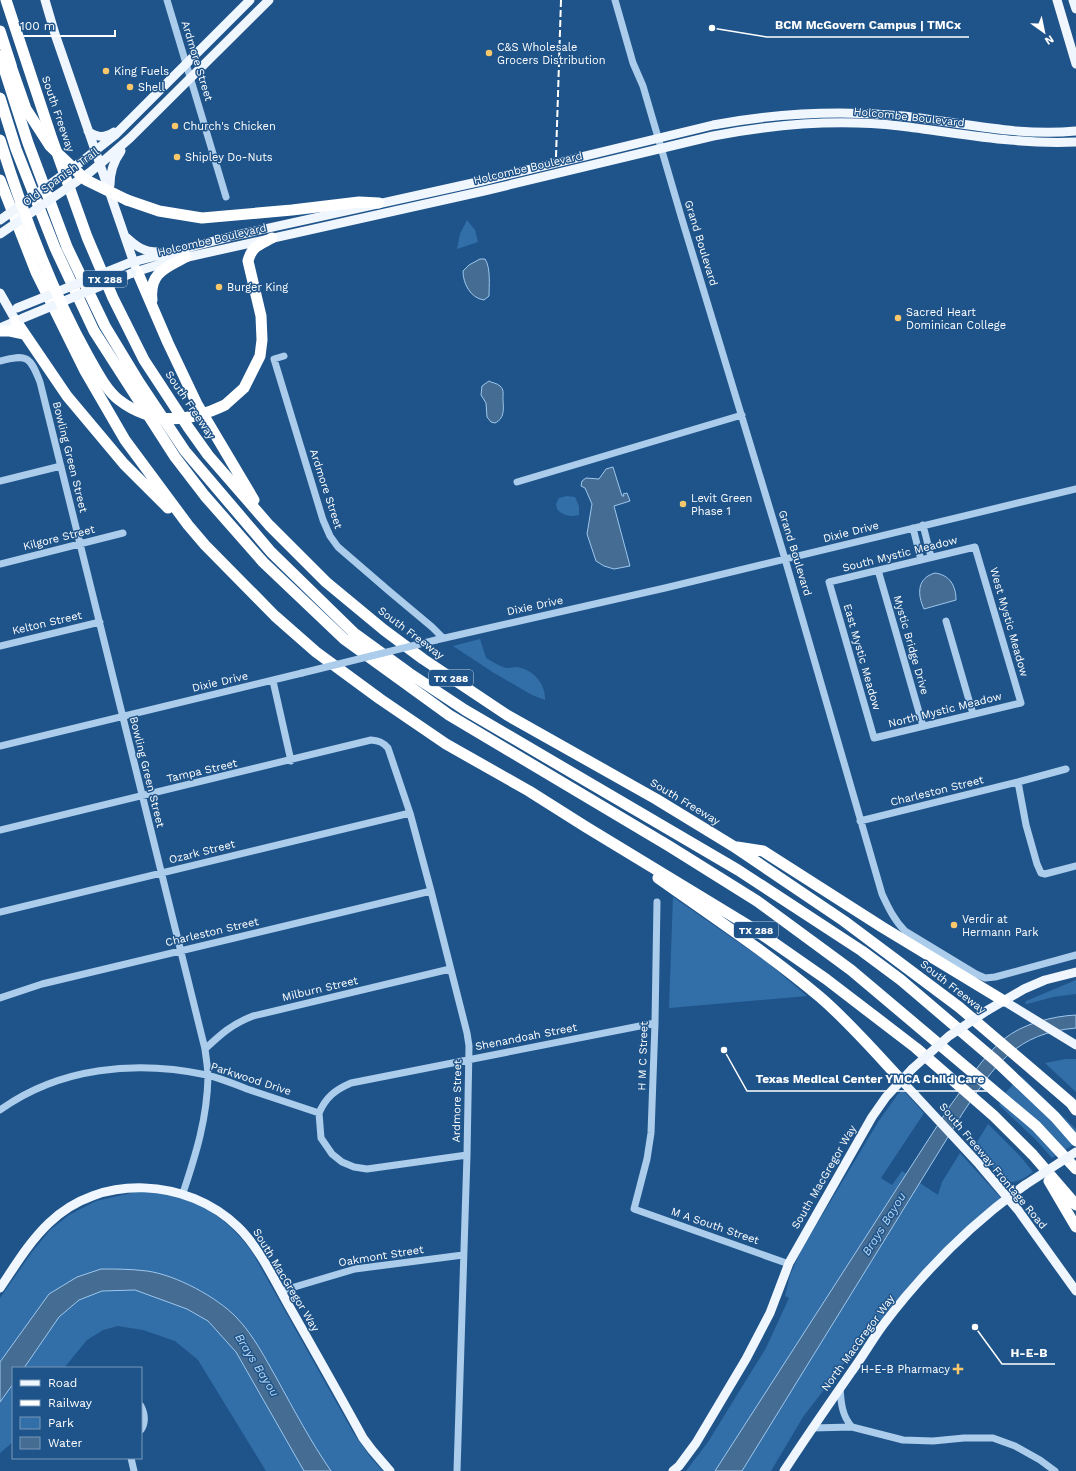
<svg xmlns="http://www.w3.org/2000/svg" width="1076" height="1471" font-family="'Work Sans',sans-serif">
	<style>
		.green { fill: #326fa8 }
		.water { fill: #456c92; stroke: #9ec7ed }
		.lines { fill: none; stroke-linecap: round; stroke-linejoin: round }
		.minor { stroke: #abcceb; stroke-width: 7 }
		.major { stroke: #f0f6fe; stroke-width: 9 }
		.highway { stroke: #fff; stroke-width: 11 }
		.rail { stroke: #fff; stroke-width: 2; stroke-dasharray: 7 3; stroke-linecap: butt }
		.minor-bridge { stroke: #abcceb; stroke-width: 7 }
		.major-bridge { stroke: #f0f6fe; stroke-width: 9 }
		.highway-bridge { stroke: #fff; stroke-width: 11 }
		.poi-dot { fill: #fac86a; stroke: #1f548a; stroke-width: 1.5 }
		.labels { text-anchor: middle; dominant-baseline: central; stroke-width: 3; stroke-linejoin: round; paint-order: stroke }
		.shield { fill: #1f548a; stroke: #bcccdc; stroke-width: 1 }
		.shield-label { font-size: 10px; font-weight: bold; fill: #fff }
		.poi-label { font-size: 11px; fill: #fff; stroke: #1f548a; text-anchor: start }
		.street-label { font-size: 11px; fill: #fff; stroke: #1f548a }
		.water-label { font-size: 12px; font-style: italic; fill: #b6d6f3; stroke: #1f548a }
		.leader { fill: none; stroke: #fff; stroke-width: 1.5 }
		.callout-dot { fill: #fff; stroke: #1f548a; stroke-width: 1.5 }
		.callout-label { font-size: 12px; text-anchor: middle; font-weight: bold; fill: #fff; stroke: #1f548a; stroke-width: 3; stroke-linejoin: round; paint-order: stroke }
	</style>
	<rect width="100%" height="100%" fill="#1f548a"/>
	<path class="green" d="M467 220 475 230 478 242 457 249 460 234Z
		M567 496 575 497 579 506V515C570 517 563 516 557 509L556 504 559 498Z
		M480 639 486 658C492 661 500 667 507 668 510 668 513 667 516 667 533 669 546 684 545 700L532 695 494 673 453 646Z
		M673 897 767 962 807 996 669 1008Z
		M1076 980V994L1053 997 1027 1004H1025L1026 1001Z
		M1066 1059H1076V1092L1045 1063Z
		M1021 1076 1076 1129V1143L1052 1158 1036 1140 999 1105 1006 1092Z
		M903 1090 924 1113 881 1178 892 1185 902 1171 938 1195 942 1182 960 1153 1001 1198 882 1322 877 1320 803 1417 771 1471H686L708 1442 766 1348 789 1298 785 1296 790 1275 802 1249 878 1122 898 1094Z
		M988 1124 1020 1156 1033 1172C1023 1179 1013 1187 1002 1177L974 1147Z
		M136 1192C145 1192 155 1192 164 1193 201 1200 230 1221 252 1252L354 1434 371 1458 383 1471H266L198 1360 175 1341 143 1330 118 1326 103 1330 87 1340 64 1368H13V1442L0 1453V1298L32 1252 50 1230 69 1215 96 1201Z"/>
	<path class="water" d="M480 259H485C491 268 489 286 489 296L484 300C470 298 463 283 463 271L469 265Z
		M489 381C492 383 497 383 500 386 504 389 503 394 503 398 503 406 506 418 495 423L491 422 487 417 486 403 481 395 482 386Z
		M613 467 622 496H624L623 494 627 493 630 501 614 506 630 566 614 569 604 566 596 561 587 534 592 504 585 488 581 486 582 481 586 478 599 479 606 469Z
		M935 573C950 575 956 586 956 600L924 609C917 594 917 578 935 573Z
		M1076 1015V1028C1016 1033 995 1065 964 1111L742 1471H715L950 1106C967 1083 982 1057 1004 1039 1022 1024 1053 1016 1076 1015Z
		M101 1269C116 1269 131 1269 147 1271 176 1275 217 1297 237 1318 254 1336 265 1358 277 1379 294 1410 311 1442 331 1471H304L236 1352 208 1321 187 1309 135 1290 102 1291 79 1300 59 1317 24 1368H13V1384L0 1402V1362L49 1294 77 1277Z"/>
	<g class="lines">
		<path class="minor" d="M167 0 226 197
			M615 0 633 63 643 86 681 216 785 559 882 894C888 907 894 920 905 931L976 974 985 978 995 977 1076 955
			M284 356 274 359 323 520 330 536 338 547 389 591 432 627 443 638
			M0 361C27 354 30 356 40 382 95 604 148 827 205 1049 206 1058 208 1068 208 1077 207 1119 196 1154 183 1193
			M0 481 61 466
			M517 482 742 415
			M923 525 931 557
			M913 528 921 560
			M975 547 1021 703 874 738 829 582Z
			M0 564 123 533
			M878 570 923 726
			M946 621 973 714
			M436 640 665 588 1076 489
			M0 646 100 622
			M273 681 291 761
			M0 746 302 673
			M1018 782 1026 825 1037 864 1041 873 1045 874 1076 866
			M860 821 1018 782 1066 769
			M0 830 371 740C379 741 383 742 388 748L410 813 431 891 467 1033 469 1046 467 1155 457 1471
			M657 902 655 1023 651 1133 647 1159 634 1209 789 1264
			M0 912 410 813
			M0 998 42 984 431 891
			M205 1049C221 1034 232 1024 253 1016L450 969
			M0 1110C60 1067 136 1060 207 1075 220 1078 234 1084 247 1089 271 1097 295 1105 319 1113L321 1138 332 1154 342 1162 354 1167 367 1169 467 1155
			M319 1113C326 1097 335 1090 351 1083L655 1023
			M281 1291 355 1269 463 1255
			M840 1388C841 1403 842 1416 852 1427
			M141 1406C145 1414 146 1422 141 1430
			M812 1428 852 1427 903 1440 933 1441 964 1438H993L1015 1446 1040 1460 1055 1471
			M131 1458 134 1471"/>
		<path class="major" d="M45 0 55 34 135 266
			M1057 0 1076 64
			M1073 0 1076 9
			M88 131C97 138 104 138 114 132
			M81 162 115 135 250 0
			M89 173 100 164 130 138 269 0
			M110 185C110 172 113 162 121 151
			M126 237C136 246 143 252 158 252
			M129 263 237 235 482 181 713 125C777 113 838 110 903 116 961 122 1018 137 1076 131
			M132 273 170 261 484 191 713 136C775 124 837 119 900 126 959 133 1017 145 1076 142
			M0 293 16 321
			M0 328 21 319
			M1004 1001 1076 1045
			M988 1010 1024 989 1045 980 1076 972
			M901 1080 979 1164 1018 1210 1076 1291
			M0 1288C15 1266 29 1242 49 1223 100 1173 188 1178 238 1227 258 1246 275 1281 289 1306 314 1350 339 1394 363 1438L372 1450 390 1471
			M673 1471 679 1466 696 1443 746 1359 770 1313 789 1263 872 1117 886 1097 912 1069
			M784 1471C806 1437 829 1404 852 1371 863 1356 872 1340 883 1325 923 1272 971 1224 1025 1185"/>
		<path class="highway" d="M6 0 51 136 87 237 113 298 144 360 188 427 208 455 269 525 326 582 384 630 423 659 507 715 656 799 733 846 844 921 959 1007 1035 1072 1071 1103 1076 1110
			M0 31 11 65
			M0 56 28 143 67 247 105 326 139 382 185 451 271 552 354 633 409 673 465 710 738 870 862 951 901 980 996 1061 1055 1117 1076 1141
			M0 98 16 149 55 248 94 331 175 457 205 496 263 562 344 639 449 715 669 846 757 901 851 970 1036 1126 1076 1169
			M0 180 36 272 85 371 125 440 188 525 205 545 275 616 316 652 380 699 446 744 529 791 586 827 754 929 826 979 916 1048 994 1116 1033 1155 1076 1205
			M127 200 159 211 202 218 292 210 359 202 379 203
			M137 271 168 343 197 404 254 500
			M152 300C149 273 165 268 186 257
			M16 321 67 396 124 464 168 508
			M0 331H10L24 334
			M225 405 244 388 260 356 262 340 261 316 248 261C252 246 259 245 272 238
			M737 847 763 851 882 927 1004 1001
			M658 878C713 917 769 954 820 997 849 1022 875 1052 901 1080
			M1049 1181 1076 1227"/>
		<path class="rail" d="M556 157 561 0"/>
		<path class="minor-bridge" d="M302 673 436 640"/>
		<path class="major-bridge" d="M0 220 81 162
			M0 234 89 173
			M17 308 129 263
			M23 318 132 273
			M912 1069 949 1036 988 1010
			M1025 1185 1076 1152"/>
		<path class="highway-bridge" d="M11 66 26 109 50 146 86 180 127 200
			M0 140C23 214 50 288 88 356 96 370 106 390 119 400 153 426 190 422 225 405"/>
	</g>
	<g class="poi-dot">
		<circle cx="489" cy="53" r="4"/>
		<circle cx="106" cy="71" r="4"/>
		<circle cx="130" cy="87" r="4"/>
		<circle cx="175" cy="126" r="4"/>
		<circle cx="177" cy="157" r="4"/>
		<circle cx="219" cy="287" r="4"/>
		<circle cx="898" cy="318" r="4"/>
		<circle cx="683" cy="504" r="4"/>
		<circle cx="954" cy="925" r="4"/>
		<path d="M956 1363h4v4h4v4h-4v4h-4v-4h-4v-4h4z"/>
	</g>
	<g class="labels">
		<g class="shield">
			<rect x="83" y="271" width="44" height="16" rx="3"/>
			<rect x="429" y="670" width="44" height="16" rx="3"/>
			<rect x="734" y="922" width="44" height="16" rx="3"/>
		</g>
		<g class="shield-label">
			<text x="105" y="279">TX 288</text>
			<text x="451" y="678">TX 288</text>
			<text x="756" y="930">TX 288</text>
		</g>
		<g class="poi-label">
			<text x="497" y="47">C&amp;S Wholesale<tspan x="497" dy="13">Grocers Distribution</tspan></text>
			<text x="114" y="71">King Fuels</text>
			<text x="138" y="87">Shell</text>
			<text x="183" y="126">Church's Chicken</text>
			<text x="185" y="157">Shipley Do-Nuts</text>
			<text x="227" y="287">Burger King</text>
			<text x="906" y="312">Sacred Heart<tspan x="906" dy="13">Dominican College</tspan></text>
			<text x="691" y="498">Levit Green<tspan x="691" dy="13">Phase 1</tspan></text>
			<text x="962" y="919">Verdir at<tspan x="962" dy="13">Hermann Park</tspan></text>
			<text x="950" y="1369" text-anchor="end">H-E-B Pharmacy</text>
		</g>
		<g class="street-label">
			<text transform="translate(197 61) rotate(73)">Ardmore Street</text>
			<text transform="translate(58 114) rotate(71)">South Freeway</text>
			<text transform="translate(909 117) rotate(6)">Holcombe Boulevard</text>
			<text transform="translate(528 168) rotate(-13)">Holcombe Boulevard</text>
			<text transform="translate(61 177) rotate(-36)">Old Spanish Trail</text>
			<text transform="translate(212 240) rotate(-13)">Holcombe Boulevard</text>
			<text transform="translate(701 243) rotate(73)">Grand Boulevard</text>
			<text transform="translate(190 405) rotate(56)">South Freeway</text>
			<text transform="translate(70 457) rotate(76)">Bowling Green Street</text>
			<text transform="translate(326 489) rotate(72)">Ardmore Street</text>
			<text transform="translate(851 532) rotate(-14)">Dixie Drive</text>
			<text transform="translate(59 538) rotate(-14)">Kilgore Street</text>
			<text transform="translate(795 553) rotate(73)">Grand Boulevard</text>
			<text transform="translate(900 554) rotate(-14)">South Mystic Meadow</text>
			<text transform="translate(535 606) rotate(-12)">Dixie Drive</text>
			<text transform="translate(1009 622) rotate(74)">West Mystic Meadow</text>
			<text transform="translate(47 623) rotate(-13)">Kelton Street</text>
			<text transform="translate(411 633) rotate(37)">South Freeway</text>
			<text transform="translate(911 645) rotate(74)">Mystic Bridge Drive</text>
			<text transform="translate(862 657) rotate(74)">East Mystic Meadow</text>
			<text transform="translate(220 682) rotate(-13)">Dixie Drive</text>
			<text transform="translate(945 710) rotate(-14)">North Mystic Meadow</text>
			<text transform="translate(202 771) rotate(-13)">Tampa Street</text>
			<text transform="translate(147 772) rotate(76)">Bowling Green Street</text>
			<text transform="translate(937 791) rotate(-14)">Charleston Street</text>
			<text transform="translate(685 802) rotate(31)">South Freeway</text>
			<text transform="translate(202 852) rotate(-14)">Ozark Street</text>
			<text transform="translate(212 932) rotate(-13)">Charleston Street</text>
			<text transform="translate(953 987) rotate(38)">South Freeway</text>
			<text transform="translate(320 989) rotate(-13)">Milburn Street</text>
			<text transform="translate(526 1037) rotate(-11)">Shenandoah Street</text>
			<text transform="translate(643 1056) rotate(-88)">H M C Street</text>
			<text transform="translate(251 1079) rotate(18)">Parkwood Drive</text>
			<text transform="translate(457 1101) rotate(-89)">Ardmore Street</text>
			<text transform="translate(993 1166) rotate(50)">South Freeway Frontage Road</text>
			<text transform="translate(824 1177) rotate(-60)">South MacGregor Way</text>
			<text transform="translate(715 1226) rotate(19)">M A South Street</text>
			<text transform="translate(381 1256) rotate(-9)">Oakmont Street</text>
			<text transform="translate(286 1280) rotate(59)">South MacGregor Way</text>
			<text transform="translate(858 1343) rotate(-54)">North MacGregor Way</text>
		</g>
		<g class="water-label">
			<text transform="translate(884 1224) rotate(-58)">Brays Bayou</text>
			<text transform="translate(257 1365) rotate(58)">Brays Bayou</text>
		</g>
	</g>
	<path class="leader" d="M712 28L767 37H969M724 1050L747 1091H993M975 1327L1002 1364H1055"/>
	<g class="callout-dot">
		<circle cx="712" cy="28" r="4"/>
		<circle cx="724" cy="1050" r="4"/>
		<circle cx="975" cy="1327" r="4"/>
	</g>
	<g class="callout-label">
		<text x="868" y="29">BCM McGovern Campus | TMCx</text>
		<text x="870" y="1083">Texas Medical Center YMCA Child Care</text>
		<text x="1029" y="1357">H-E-B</text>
	</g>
	<rect x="12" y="1367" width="130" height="92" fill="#1f548a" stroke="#7998b9"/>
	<rect x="20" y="1380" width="20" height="6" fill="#f0f6fe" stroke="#7998b9"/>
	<text x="48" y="1387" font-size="12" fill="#ffffff">Road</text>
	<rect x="20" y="1400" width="20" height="6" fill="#ffffff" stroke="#7998b9"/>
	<text x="48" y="1407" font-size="12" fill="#ffffff">Railway</text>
	<rect x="20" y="1417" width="20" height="12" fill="#326fa8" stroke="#7998b9"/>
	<text x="48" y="1427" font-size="12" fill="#ffffff">Park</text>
	<rect x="20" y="1437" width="20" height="12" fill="#456c92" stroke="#7998b9"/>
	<text x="48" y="1447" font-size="12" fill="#ffffff">Water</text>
	<g transform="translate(1044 32) rotate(147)" stroke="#1f548a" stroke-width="3" paint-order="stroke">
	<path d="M0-3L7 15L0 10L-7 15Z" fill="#ffffff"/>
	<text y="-6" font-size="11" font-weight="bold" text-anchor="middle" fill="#ffffff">N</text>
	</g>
	<path d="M14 30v6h101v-6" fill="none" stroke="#ffffff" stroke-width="2"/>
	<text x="20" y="30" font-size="12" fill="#ffffff" stroke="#1f548a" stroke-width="3" paint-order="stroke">100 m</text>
</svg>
